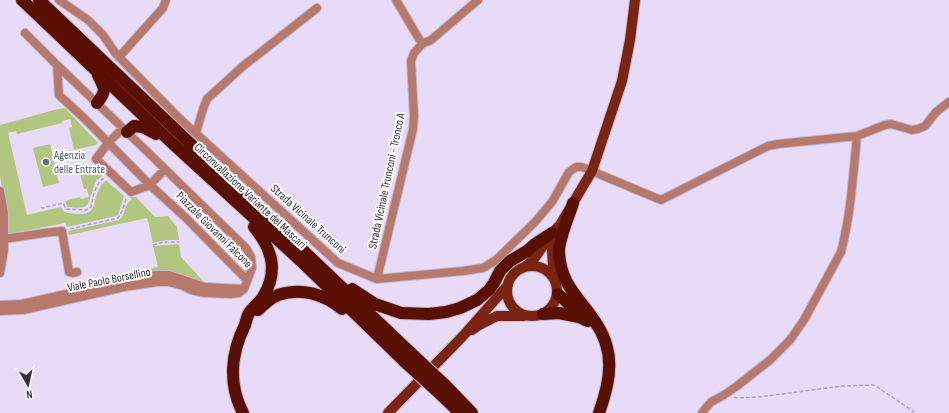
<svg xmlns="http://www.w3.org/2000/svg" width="949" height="413" font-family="'Sofia Sans Condensed',sans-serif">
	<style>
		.green { fill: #b3c680 }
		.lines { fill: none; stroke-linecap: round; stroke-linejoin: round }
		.minor-casing { stroke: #c3b9d2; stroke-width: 10 }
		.major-casing { stroke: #c3b9d2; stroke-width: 12 }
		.highway-casing { stroke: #c3b9d2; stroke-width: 14 }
		.path { stroke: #aea4bb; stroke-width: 1.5; stroke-dasharray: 4 2; stroke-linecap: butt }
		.minor { stroke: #b7796b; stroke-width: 8 }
		.major { stroke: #7b2413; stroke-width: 10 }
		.highway { stroke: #590f01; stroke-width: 12 }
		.highway-bridge-casing { stroke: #c3b9d2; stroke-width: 14; stroke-linecap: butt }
		.highway-bridge { stroke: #590f01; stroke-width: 12 }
		.service-dot { fill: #5c6f8a; stroke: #fff; stroke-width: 1.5 }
		.labels { text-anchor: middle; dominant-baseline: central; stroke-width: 4; stroke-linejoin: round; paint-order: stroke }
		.service-label { font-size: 12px; fill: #4e5e75; stroke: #fff; text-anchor: start }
		.street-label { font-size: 12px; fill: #35303b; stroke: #fff }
	</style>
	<rect width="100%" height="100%" fill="#e7dbf8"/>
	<path class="green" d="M65 108 98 143 96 145 74 150 69 128 72 127 70 119 62 121V123L17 134 16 131 8 133 27 215 61 207 64 212C107 221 86 198 106 180L124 196 118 215 116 216 67 227 65 223 9 234 0 175V125L54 110Z
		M50 144 59 183 43 187 33 148Z
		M89 164 102 176 96 181 88 204C83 210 74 207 67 207L65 201 80 197 81 199 89 197 87 189H84L78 166Z
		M130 197H136L155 217 168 216 177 227 179 240H166L153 243 147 218 69 235 68 231 119 220C127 214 123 204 132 200Z
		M179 244 181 257 205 283 80 289 79 284 158 267 153 246Z"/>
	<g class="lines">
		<g class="minor-casing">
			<path id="minor" d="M59 0 88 20 103 35 116 54 179 118 326 252 338 263 377 279 463 271 483 268 496 260 535 222 552 202 569 172 576 167H582L661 200 768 146 778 144 857 136 885 125 891 124 912 130 918 129 925 126 936 112 949 102
				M396 0 422 44
				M119 57 163 8 166 0
				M57 65 59 95 85 119 150 185 186 218 247 280
				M123 128 108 143 96 159 131 192 150 185 165 169
				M196 133 203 109 207 99 242 67 317 8
				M0 191 4 214V250L0 273
				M4 239 44 233 62 231 69 272 73 273 77 272
				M377 279 413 129 414 116 411 61 414 53 422 44 431 40 478 0
				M0 305 22 304 124 281 156 275H169L205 287 243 289
				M0 311 23 310 124 287 157 282H169L181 285 191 290 205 293 231 294 239 293 244 289 252 268 251 257 246 248 127 132 57 65 25 33
				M702 413 705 409 711 402 724 395 737 386 770 360 790 340 804 320 841 252C851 214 853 175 857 136"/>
		</g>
		<g class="major-casing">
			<path id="major" d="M507 291a25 25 0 1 1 50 0a25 25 0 1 1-50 0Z
				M525 267 534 259 552 233 560 225 592 171 622 81 630 40 635 0
				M554 279 553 266 552 249 557 235
				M472 330 479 325 497 316H524
				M388 413 463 336 508 285"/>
		</g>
		<g class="highway-casing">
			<path id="highway" d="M22 0 172 143 301 261 404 361
				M39 0 411 353
				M97 103C107 90 105 89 98 75
				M127 132 134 126 143 127 156 134
				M573 203C569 216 558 241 559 253 561 285 578 296 594 320 616 351 611 379 599 413
				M352 289 375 304 401 313 429 314 446 312 460 308 477 300 489 290 494 283 500 271 510 261 527 251 535 244 552 233
				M558 294 588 321
				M258 310C264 304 271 298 278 295 301 287 324 294 342 309
				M543 314 559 313 579 317 585 320
				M444 384 472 413
				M437 391 460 413
				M243 413C228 384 231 353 245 325 246 321 247 317 249 313 253 307 259 303 263 297 279 271 272 249 254 227"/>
		</g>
		<path class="path" d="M41 207 42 208 63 203 66 209 86 210 91 207C93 197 95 184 104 178
			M70 229 118 218 122 211 126 199
			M153 245 164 242H179
			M734 397 737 398 758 397 843 386 874 385 916 413"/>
		<use href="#minor" class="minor"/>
		<use href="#major" class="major"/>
		<use href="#highway" class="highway"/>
		<g class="highway-bridge-casing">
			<path id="highway-bridge" d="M411 353 444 384
				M404 361 437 391"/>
		</g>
		<use href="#highway-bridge" class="highway-bridge"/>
	</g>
	<circle class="service-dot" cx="46" cy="162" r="4"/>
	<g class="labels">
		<g class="service-label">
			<text x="54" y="155">Agenzia<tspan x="54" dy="14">delle Entrate</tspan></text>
		</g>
		<g class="street-label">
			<text transform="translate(387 181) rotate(-78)">Strada Vicinale Trunconi - Tronco A</text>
			<text transform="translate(250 196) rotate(43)">Circonvallazione Variante del Mascari</text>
			<text transform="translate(308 219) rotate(42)">Strada Vicinale Trunconi</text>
			<text transform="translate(214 230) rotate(45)">Piazzale Giovanni Falcone</text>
			<text transform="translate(109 280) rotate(-11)">Viale Paolo Borsellino</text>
		</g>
	</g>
	<g transform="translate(28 385) rotate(171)" stroke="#ffffff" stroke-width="3" paint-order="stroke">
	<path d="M0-3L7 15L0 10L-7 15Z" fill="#35303b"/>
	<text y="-6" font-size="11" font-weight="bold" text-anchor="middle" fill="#35303b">N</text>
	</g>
</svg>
